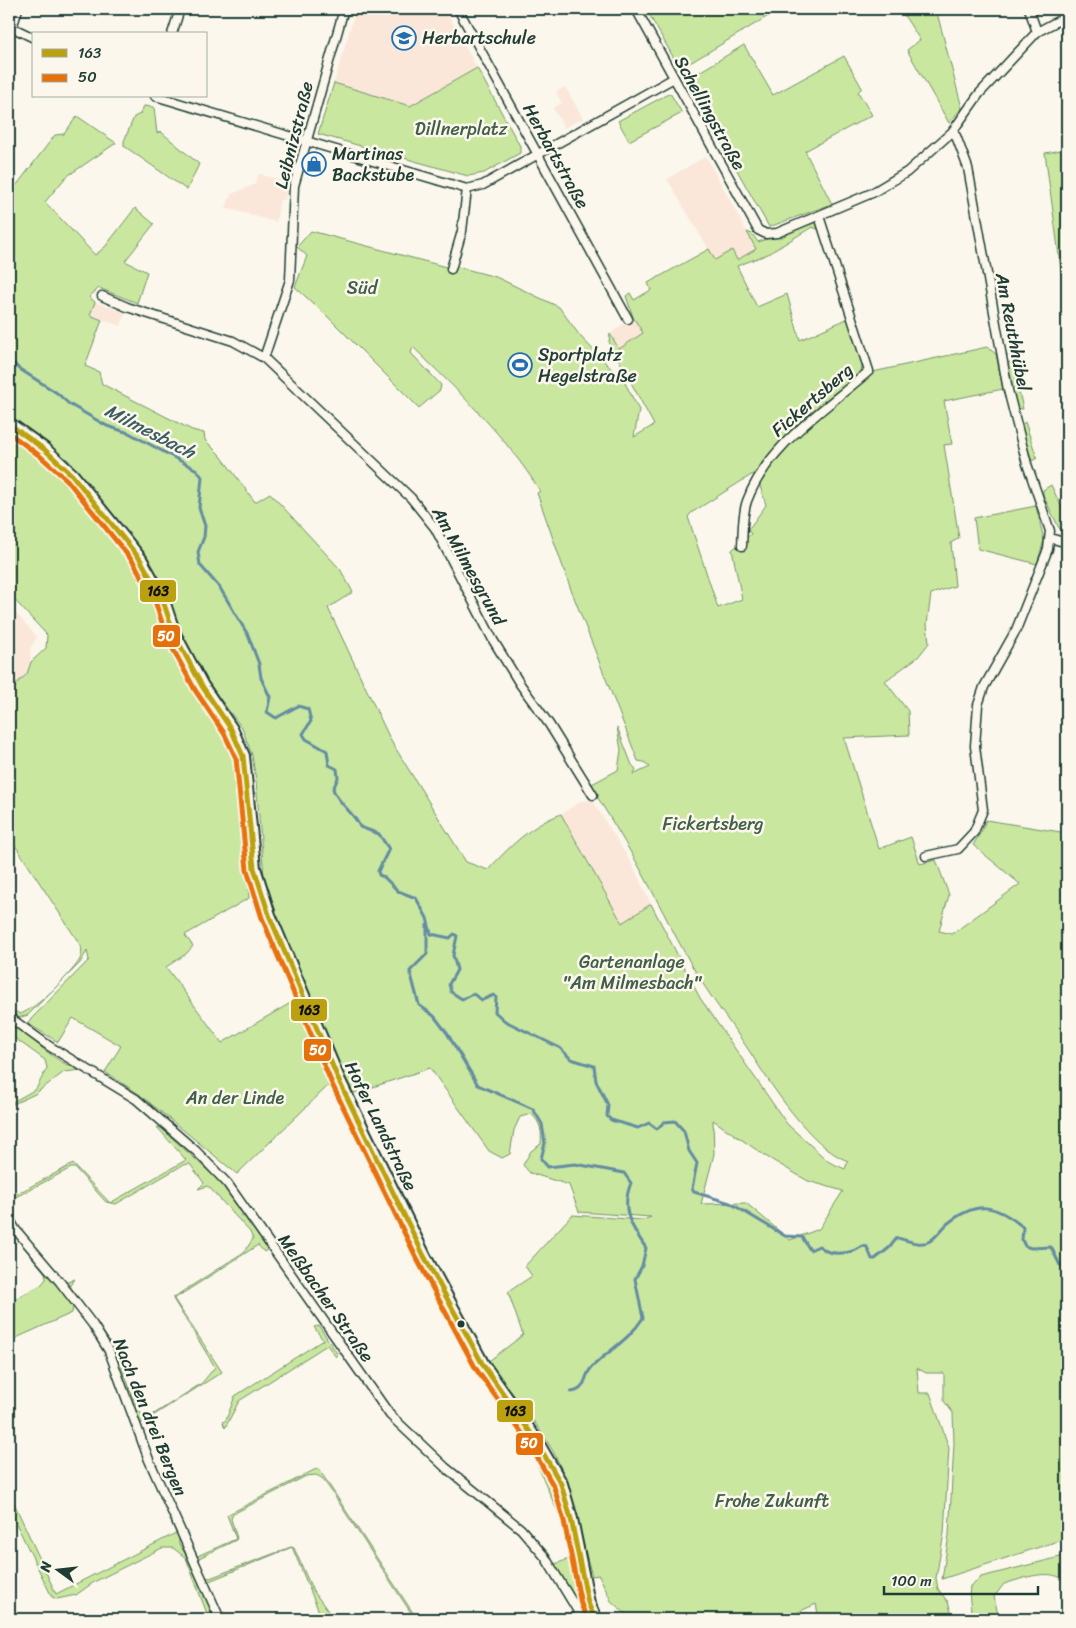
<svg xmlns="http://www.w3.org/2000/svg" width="1076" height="1628" font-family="Sriracha,sans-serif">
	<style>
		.built { fill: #fae7d9 }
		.green { fill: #c9e79f; stroke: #74926a; fill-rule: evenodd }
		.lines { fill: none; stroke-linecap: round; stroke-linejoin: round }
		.stream { stroke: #648ca2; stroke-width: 3 }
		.minor-casing { stroke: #1f3d34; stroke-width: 11 }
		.primary-casing { stroke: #1f3d34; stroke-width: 16 }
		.minor { stroke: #fbf7ec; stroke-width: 8 }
		.primary { stroke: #fbf7ec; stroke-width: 12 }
		.bus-1-casing { stroke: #fbf7ec; stroke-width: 9 }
		.bus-2-casing { stroke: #fbf7ec; stroke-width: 9 }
		.bus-1 { stroke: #bba110; stroke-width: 5 }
		.bus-2 { stroke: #e6710a; stroke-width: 5 }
		.bus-dot { fill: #1f3d34; stroke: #fbf7ec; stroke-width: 2 }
		.labels { text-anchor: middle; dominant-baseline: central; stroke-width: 5; stroke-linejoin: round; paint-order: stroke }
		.poi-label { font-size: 18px; fill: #1f3d34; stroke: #fbf7ec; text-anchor: start }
		.street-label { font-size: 18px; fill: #1f3d34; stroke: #fbf7ec }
		.park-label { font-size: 18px; fill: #415f49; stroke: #fbf7ec }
		.water-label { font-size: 19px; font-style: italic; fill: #3c5e62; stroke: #fbf7ec }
		.line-badge { stroke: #fbf7ec; stroke-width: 2 }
		.badge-label { font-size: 14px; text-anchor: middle; font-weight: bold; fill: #fff }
		.pale-badge-label { font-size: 14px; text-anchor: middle; font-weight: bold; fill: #111 }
	</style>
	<rect width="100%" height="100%" fill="#fbf7ec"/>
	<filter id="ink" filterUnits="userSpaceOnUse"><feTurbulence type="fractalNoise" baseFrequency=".02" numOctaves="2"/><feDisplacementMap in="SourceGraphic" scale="10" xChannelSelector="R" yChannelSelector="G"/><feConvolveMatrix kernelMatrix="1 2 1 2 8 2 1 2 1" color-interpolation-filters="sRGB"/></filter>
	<g filter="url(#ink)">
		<path class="built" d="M356 9H445L477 68 410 106 334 83Z
			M565 87 583 118 564 128 553 108 562 103 556 92Z
			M706 156 756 249 736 260H715L667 179Z
			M259 174 289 183 285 200H280L276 222 226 208 231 194 254 185Z
			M95 302 125 313 121 326 90 315Z
			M633 317 644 333 619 349 610 334Z
			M9 605 37 637 30 649 31 662 27 674 15 685 9 678Z
			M592 800 632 864 651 904 622 923 561 814 581 801Z"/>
		<path class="green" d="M646 9H780L680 69Z
			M900 9H936L962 108 949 123 907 50 920 40Z
			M744 45 773 95 844 56 862 88 858 92 872 115 805 151 832 204 769 227 686 80Z
			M477 68 520 146V153L484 173 468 176 318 134 334 83 410 106Z
			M670 93 682 113 629 141 618 121Z
			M144 106 154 107 157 134 160 131 199 164 187 190 124 146V141L134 117 140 114Z
			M77 116 116 143 66 177 45 202 95 255 105 247 135 208 154 224 125 261 147 272 137 303 99 288 89 297 95 302 90 315 102 320 85 366 99 372 102 384 192 430 204 433 205 440 221 456 255 502 270 493 340 569 353 592 328 608 391 741 466 862 488 870C509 847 531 825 561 814L622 923 651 904 700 998 787 1124 829 1162 845 1169 848 1161C811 1148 769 1082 748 1049 729 1021 708 994 691 964 672 931 656 897 637 863 622 837 606 811 590 785L618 770 621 750 617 727 632 765 636 769 633 775 650 767 644 762 638 761 570 587 537 493 540 491C506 436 459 392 413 347L411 353 441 385 440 390 419 408 327 316 295 287 307 256 297 247 311 231 446 267H458L496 277 559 307 580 336 625 383 639 410 634 437 654 425 609 342 610 334 619 349 643 333 633 317 626 296 630 293 634 300 651 290 648 283 709 249 715 260 732 250 737 260 756 249 747 232 752 234 758 242 807 225 814 223 820 225 863 362 861 372 866 375 873 372 987 347 996 354 1003 389 944 401 952 444 944 445 959 538 951 543 955 586 931 594 927 624 929 643 918 657 885 681 908 711 909 735 844 738 879 849 911 837 920 864 936 860 949 895 939 931 952 934 1020 884 973 845 981 832 986 820 1067 833V1538L942 1579 949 1535 954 1443 953 1413 944 1401V1373H926L917 1368 919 1393H930L949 1448 944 1533 936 1578 938 1589 948 1602 951 1612 949 1619H819L816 1604 783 1619H624L626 1614 611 1601 599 1575 592 1576C580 1535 573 1488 553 1451 534 1419 512 1390 485 1364L523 1335 508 1292 532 1276 525 1266 572 1215 643 1220 651 1217 579 1212 569 1185 530 1173 523 1165 531 1151 541 1144C542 1132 541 1122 531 1114L520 1117 514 1130 510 1154 502 1158 489 1151 430 1068 355 1093 351 1092 272 914 264 876 256 781 252 755 242 728 208 683 181 633 167 595 147 556 68 460 9 416V179L16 186 55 135 64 134ZM812 227 820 230 849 318 800 340 787 294 757 307 737 266 768 254ZM756 472 760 476 758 480 766 505 748 530 751 534 732 550 742 599 718 608 688 517 691 513ZM713 1120 767 1157 808 1181 843 1191 819 1229 790 1240 746 1203 701 1204 714 1154Z
			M1067 149V314L1045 153Z
			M1012 361 1023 409 1017 408 1006 364Z
			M1025 422 1037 458 1032 461 1021 425Z
			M9 436 38 457 91 508 134 561 156 601 169 637 196 691 217 721 234 754 243 790 249 898 185 935 193 946 186 954 166 967 222 1043 294 1001 330 1084 237 1174 139 1094 105 1072 121 1046 73 1018 58 1042 27 1023 89 960 87 951 80 963 28 1015 18 1018 9 1012V1009L20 1014C36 1009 69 976 79 961 82 956 82 951 81 946L9 836V678L15 685 27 674 31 662 46 648 47 635 9 594Z
			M1051 485 1067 519V530L1065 531 1059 528 1043 495V490Z
			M1036 506 1044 540 1037 564 978 549 974 518Z
			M1067 733V824L1062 786 1063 738Z
			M9 1020C28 1035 58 1066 82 1070L64 1072 35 1094 9 1106V1104L36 1089 47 1068 45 1060 9 1034Z
			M157 1127 161 1128 236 1196 240 1214 250 1221 268 1249 264 1252 258 1245 174 1299 222 1372 140 1424 111 1348 64 1281 68 1282 75 1279 70 1286 108 1339 119 1358 138 1411 145 1416H151L202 1383 215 1367 173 1299 174 1297 244 1252 253 1239 250 1232 208 1186 198 1189 204 1183 190 1164 183 1165 116 1204 106 1202 75 1168H71L12 1199 9 1203V1198L73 1164 110 1203 186 1160Z
			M9 1225 76 1308 73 1307 72 1313 16 1338 9 1337V1302L41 1285 46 1279 45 1273 13 1234Z
			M319 1326 338 1355 336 1357 327 1345 239 1401 225 1428 223 1422 226 1420 235 1396 323 1340 314 1327Z
			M495 1389 535 1448 531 1454 490 1390Z
			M541 1455 559 1493 584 1609 578 1607 526 1531 527 1528 555 1564 569 1559 561 1520 536 1462Z
			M318 1468 417 1619H415L332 1492 322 1478 316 1475 306 1476 233 1514 231 1519 237 1538 236 1540 199 1558 198 1562 195 1557 236 1539 227 1515Z
			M9 1492 56 1594 176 1533 167 1511H169L179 1534V1544L197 1572 217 1619H209L186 1558 173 1548H162L94 1582 76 1595 57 1599 52 1597 9 1509Z
			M291 1547 294 1548 312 1589 328 1611 330 1619H322L292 1547 207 1582 206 1577 210 1578Z
			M1064 1556 1067 1557V1583C1053 1566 1021 1579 1004 1584L994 1597 999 1619H971C972 1607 968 1598 970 1586L981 1577Z"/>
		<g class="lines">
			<path class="stream" d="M9 358 18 368 57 393 69 404 107 426 129 433 197 470 202 477 199 508 205 526 204 537 198 552 200 565 220 588 248 635 259 664 261 678 270 697 267 712 276 718 298 706 308 709 311 721 303 734 306 739 327 751 329 765 337 769 338 778 333 789C338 804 354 812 360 827L379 834 389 849 378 871 379 875 384 877 398 891 416 898 427 918 431 934 450 938 454 934 457 936 453 955 457 970 449 984 451 992 462 999 473 994 482 1000 494 995 496 997 495 1012 505 1021 560 1048 571 1059 594 1066 596 1081 608 1105 607 1116 611 1120 638 1128 649 1123 657 1129 664 1122 675 1121 684 1131 689 1151 697 1163 692 1189 694 1192 730 1203 785 1236 802 1237 810 1250 819 1246C823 1248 824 1251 829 1252 840 1255 854 1252 863 1246L867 1247 872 1259H875L889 1248 897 1238C908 1240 919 1247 930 1241 936 1237 942 1229 947 1224 977 1200 995 1204 1023 1227L1022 1240 1025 1246 1031 1248 1051 1247 1060 1265 1067 1266
				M427 925V954L410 971 419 1005 434 1016 447 1033 478 1085 533 1109 542 1124 545 1143 541 1159 548 1167 575 1164 624 1173 631 1183C620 1210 631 1226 646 1248L642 1266 635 1279 643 1318C629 1340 609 1350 592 1367 583 1376 587 1391 571 1392"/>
			<g class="minor-casing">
				<path id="minor" d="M458 9 628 319
					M636 9 758 230 766 234 777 233 872 193 907 172 952 132 979 94 1037 32 1067 16
					M1029 9 1037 32
					M9 26 34 38
					M12 28 18 9
					M172 34 180 9
					M155 96 467 189 483 185 674 78
					M451 269 462 231 467 189
					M102 296 127 307 233 341 264 358 411 498 435 528 493 640 520 684 549 724 593 795
					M264 358 290 280 294 186 344 9
					M1050 538 1067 543
					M742 546C743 531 742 515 747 501 768 444 826 409 869 371L819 216
					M926 856 958 849 974 832 983 810 975 746 978 705 984 687 1016 630 1048 549 1050 531 1027 464 1008 390 968 168 956 136 952 132
					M9 1017 49 1046 136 1099 196 1151 227 1183 390 1415 445 1467 521 1529 545 1557 582 1618 594 1616
					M9 1218 15 1229 60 1282 93 1325 109 1351 149 1460 220 1619"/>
			</g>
			<g class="primary-casing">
				<path id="primary" d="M9 424 45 450 72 475 140 559 162 598 174 634 202 686 231 729 243 756 254 868 269 915 339 1081 424 1256 483 1365 535 1439 561 1484 571 1519 588 1603 595 1619"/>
			</g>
			<use href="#minor" class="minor"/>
			<use href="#primary" class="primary"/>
			<g class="bus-1-casing">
				<path id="bus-1" d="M9 424 45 450 72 475 140 559 162 598 174 634 202 686 231 729 243 756 254 868 269 915 339 1081 424 1256 483 1365 535 1439 561 1484 571 1519 588 1603 595 1619"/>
			</g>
			<g class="bus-2-casing">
				<path id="bus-2" d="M9 433 40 456 67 480 134 563 155 601 167 638 195 690 224 733 236 758 247 870 262 918 332 1084 417 1259 476 1369 529 1443 554 1487 564 1521 581 1604 587 1619"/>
			</g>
			<use href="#bus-1" class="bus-1"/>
			<use href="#bus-2" class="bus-2"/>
		</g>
	</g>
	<defs>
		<g id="school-ring" transform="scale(1.25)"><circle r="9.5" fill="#fbf7ec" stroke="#1f6fb2" stroke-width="1.5"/><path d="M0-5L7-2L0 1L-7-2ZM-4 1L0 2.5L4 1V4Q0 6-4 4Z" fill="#1f6fb2"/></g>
		<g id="shop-ring" transform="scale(1.25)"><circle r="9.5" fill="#fbf7ec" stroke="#1f6fb2" stroke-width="1.5"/><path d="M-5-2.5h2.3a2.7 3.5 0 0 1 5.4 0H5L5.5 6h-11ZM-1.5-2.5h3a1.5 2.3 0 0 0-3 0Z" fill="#1f6fb2"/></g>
		<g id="stadium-ring" transform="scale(1.25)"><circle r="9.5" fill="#fbf7ec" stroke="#1f6fb2" stroke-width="1.5"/><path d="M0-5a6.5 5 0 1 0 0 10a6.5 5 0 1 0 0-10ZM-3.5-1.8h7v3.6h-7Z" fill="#1f6fb2"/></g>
	</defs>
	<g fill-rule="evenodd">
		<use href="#school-ring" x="404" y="38"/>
		<use href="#shop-ring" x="314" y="164"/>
		<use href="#stadium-ring" x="520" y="365"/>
	</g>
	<circle class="bus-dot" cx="461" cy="1324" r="4.5"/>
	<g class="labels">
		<g class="poi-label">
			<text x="422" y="38">Herbartschule</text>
			<text x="332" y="154">Martinas<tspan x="332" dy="21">Backstube</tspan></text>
			<text x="538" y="355">Sportplatz<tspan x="538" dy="21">Hegelstraße</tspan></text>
		</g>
		<g class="street-label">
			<text transform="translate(710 113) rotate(61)">Schellingstraße</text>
			<text transform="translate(294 135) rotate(-76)">Leibnizstraße</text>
			<text transform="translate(556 156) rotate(61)">Herbartstraße</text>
			<text transform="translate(1013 332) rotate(79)">Am Reuthhübel</text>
			<text transform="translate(812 400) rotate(-41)">Fickertsberg</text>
			<text transform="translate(469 566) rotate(61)">Am Milmesgrund</text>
			<text transform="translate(381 1126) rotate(64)">Hofer Landstraße</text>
			<text transform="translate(326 1298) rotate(55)">Meßbacher Straße</text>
			<text transform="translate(150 1417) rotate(68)">Nach den drei Bergen</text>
		</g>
		<g class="park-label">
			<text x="461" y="129">Dillnerplatz</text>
			<text x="362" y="288">Süd</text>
			<text x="713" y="824">Fickertsberg</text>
			<text x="632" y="962">Gartenanlage<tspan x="632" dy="21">"Am Milmesbach"</tspan></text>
			<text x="235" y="1098">An der Linde</text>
			<text x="772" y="1501">Frohe Zukunft</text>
		</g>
		<g class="water-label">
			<text transform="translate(150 431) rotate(27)">Milmesbach</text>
		</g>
	</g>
	<g class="line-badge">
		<rect x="139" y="579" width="38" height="24" rx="5" fill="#bba110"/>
		<rect x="152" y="624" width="29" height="24" rx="5" fill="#e6710a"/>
		<rect x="290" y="998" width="38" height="24" rx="5" fill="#bba110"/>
		<rect x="303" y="1038" width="29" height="24" rx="5" fill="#e6710a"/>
		<rect x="496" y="1399" width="38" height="24" rx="5" fill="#bba110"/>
		<rect x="515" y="1432" width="29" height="24" rx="5" fill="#e6710a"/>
	</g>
	<g class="badge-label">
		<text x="166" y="641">50</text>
		<text x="318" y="1055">50</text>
		<text x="529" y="1448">50</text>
	</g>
	<g class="pale-badge-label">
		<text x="158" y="596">163</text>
		<text x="309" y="1015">163</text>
		<text x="515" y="1416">163</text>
	</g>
	<rect width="1076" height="1628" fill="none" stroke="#fbf7ec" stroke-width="30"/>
	<rect x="15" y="15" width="1046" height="1598" fill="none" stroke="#1f3d34" stroke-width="2" filter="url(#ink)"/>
	<rect x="32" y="32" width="175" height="65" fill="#fbf7ec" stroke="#a3ada2"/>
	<rect x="42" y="49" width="25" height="8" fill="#bba110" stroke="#a3ada2"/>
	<text x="78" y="58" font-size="15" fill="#1f3d34">163</text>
	<rect x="42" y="74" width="25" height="8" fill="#e6710a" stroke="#a3ada2"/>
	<text x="78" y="82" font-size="15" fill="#1f3d34">50</text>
	<g transform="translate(58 1570) rotate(285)" stroke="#fbf7ec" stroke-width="4" paint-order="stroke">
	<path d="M0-4L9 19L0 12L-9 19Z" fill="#1f3d34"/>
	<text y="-8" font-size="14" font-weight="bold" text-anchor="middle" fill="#1f3d34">N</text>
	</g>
	<path d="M884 1586v8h154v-8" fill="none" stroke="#1f3d34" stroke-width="2.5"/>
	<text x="891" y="1586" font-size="15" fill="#1f3d34" stroke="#fbf7ec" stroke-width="4" paint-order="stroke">100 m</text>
</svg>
